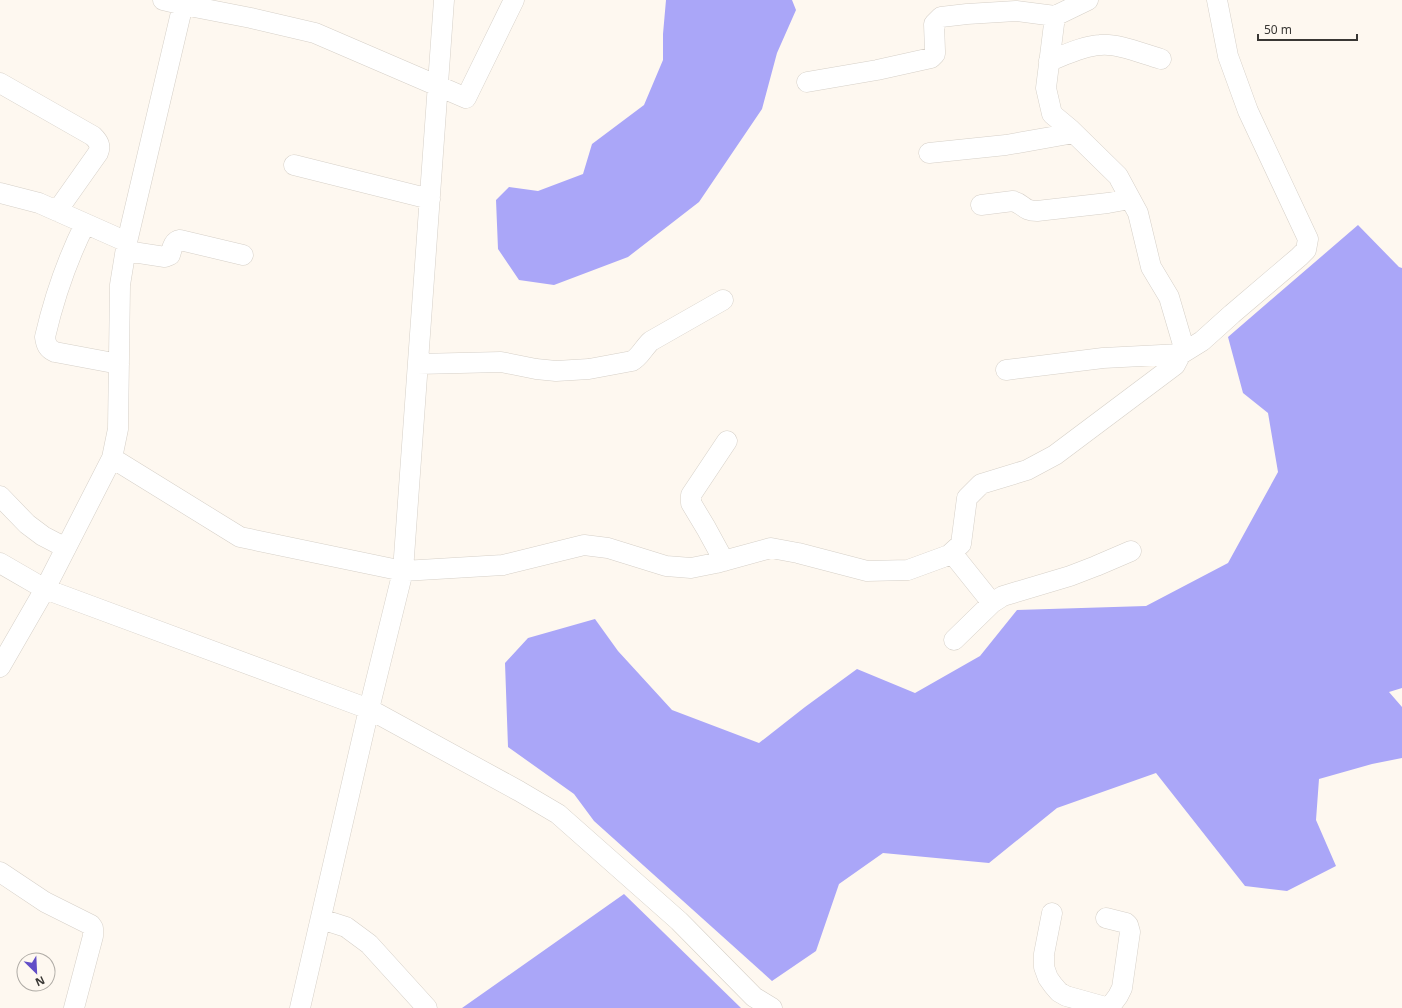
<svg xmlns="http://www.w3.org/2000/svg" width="1402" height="1008" font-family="'Noto Sans',sans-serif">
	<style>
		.water { fill: #aaa6f8 }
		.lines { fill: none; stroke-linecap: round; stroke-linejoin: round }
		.minor-casing { stroke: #d6d0c8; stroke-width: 21 }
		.minor { stroke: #fff; stroke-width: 20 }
	</style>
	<rect width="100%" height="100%" fill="#fef8f0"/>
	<path class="water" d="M666 0H792L796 10 777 53 762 109 699 202 628 257 554 285 519 280 498 249 496 200 509 187 538 191 583 174 592 144 644 105 663 60V34Z
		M1358 225 1399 267 1402 268V688L1389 692 1402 707V758L1372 764 1319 779 1316 820 1336 866 1287 891 1245 886 1156 773 1057 808 989 863 883 853 839 884 816 951 772 981 594 821 574 794 508 747 505 663 528 638 595 619 618 651 672 710 759 743 805 707 857 669 915 693 980 656 1017 610 1146 606 1228 563 1278 472 1268 413 1243 393 1228 337Z
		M624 894 741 1008H462Z"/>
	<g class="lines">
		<g class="minor-casing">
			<path id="minor" d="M163 0 184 5 251 18 315 33 466 98 514 0
				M1049 61C1065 55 1083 46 1100 45 1118 43 1143 54 1161 59
				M807 82 877 70 931 58 935 54V51L934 24 941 17 967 14 1016 11 1055 16
				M0 83 93 136C99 142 101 146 98 153L57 211
				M929 153 1006 145 1074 133
				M294 165 430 199
				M0 193 39 203 127 242
				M981 205 1013 201C1024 204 1023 211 1037 211L1108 203 1130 199
				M85 224C67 260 54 298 45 337 46 345 48 349 55 352L119 364
				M126 251 165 257 170 255C172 249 173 241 180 240L243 255
				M418 364 501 362 536 369 556 371 589 369 632 361C640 357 644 347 651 341L723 300
				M1006 370 1103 358 1181 354 1202 341 1232 314 1299 257 1306 250 1308 239 1248 111 1228 56 1217 0
				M112 458 240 537 403 571 503 565 584 545 608 548 666 566 691 568 716 563 771 548 798 553 867 571 908 570 949 555 961 544 967 498 981 484 1027 470 1055 455 1175 365 1184 348 1169 297 1151 267 1138 213 1118 176 1070 129 1052 114 1046 88 1055 16 1088 0
				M0 496 27 524 43 536 66 548
				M952 553 992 603
				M724 561 706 528 691 503V495L727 441
				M0 563 45 589 369 709 519 791 558 814 679 921 754 997 772 1008
				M954 640 992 603 1003 596 1070 576 1096 566 1131 551
				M0 667 45 589 112 458 118 429 120 285 127 242 184 0
				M0 872 45 902 91 925 93 928V936L74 1008
				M1052 913 1044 954V967L1048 978 1053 985 1059 992 1066 996 1109 1008 1118 996 1122 988 1130 932 1128 925 1126 923 1106 918
				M321 919 346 927 369 944 427 1008
				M300 1008 369 709 403 571 444 0"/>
		</g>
		<use href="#minor" class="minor"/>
	</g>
	<g transform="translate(36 972) rotate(156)"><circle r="19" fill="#fef8f0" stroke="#afaba5"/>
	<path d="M0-3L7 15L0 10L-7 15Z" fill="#624ec7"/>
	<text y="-6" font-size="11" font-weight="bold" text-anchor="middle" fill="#393734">N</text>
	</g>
	<path d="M1258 34v6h99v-6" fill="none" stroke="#393734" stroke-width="2"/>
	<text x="1264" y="34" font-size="12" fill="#393734" stroke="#fef8f0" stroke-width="3" paint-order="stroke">50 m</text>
</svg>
